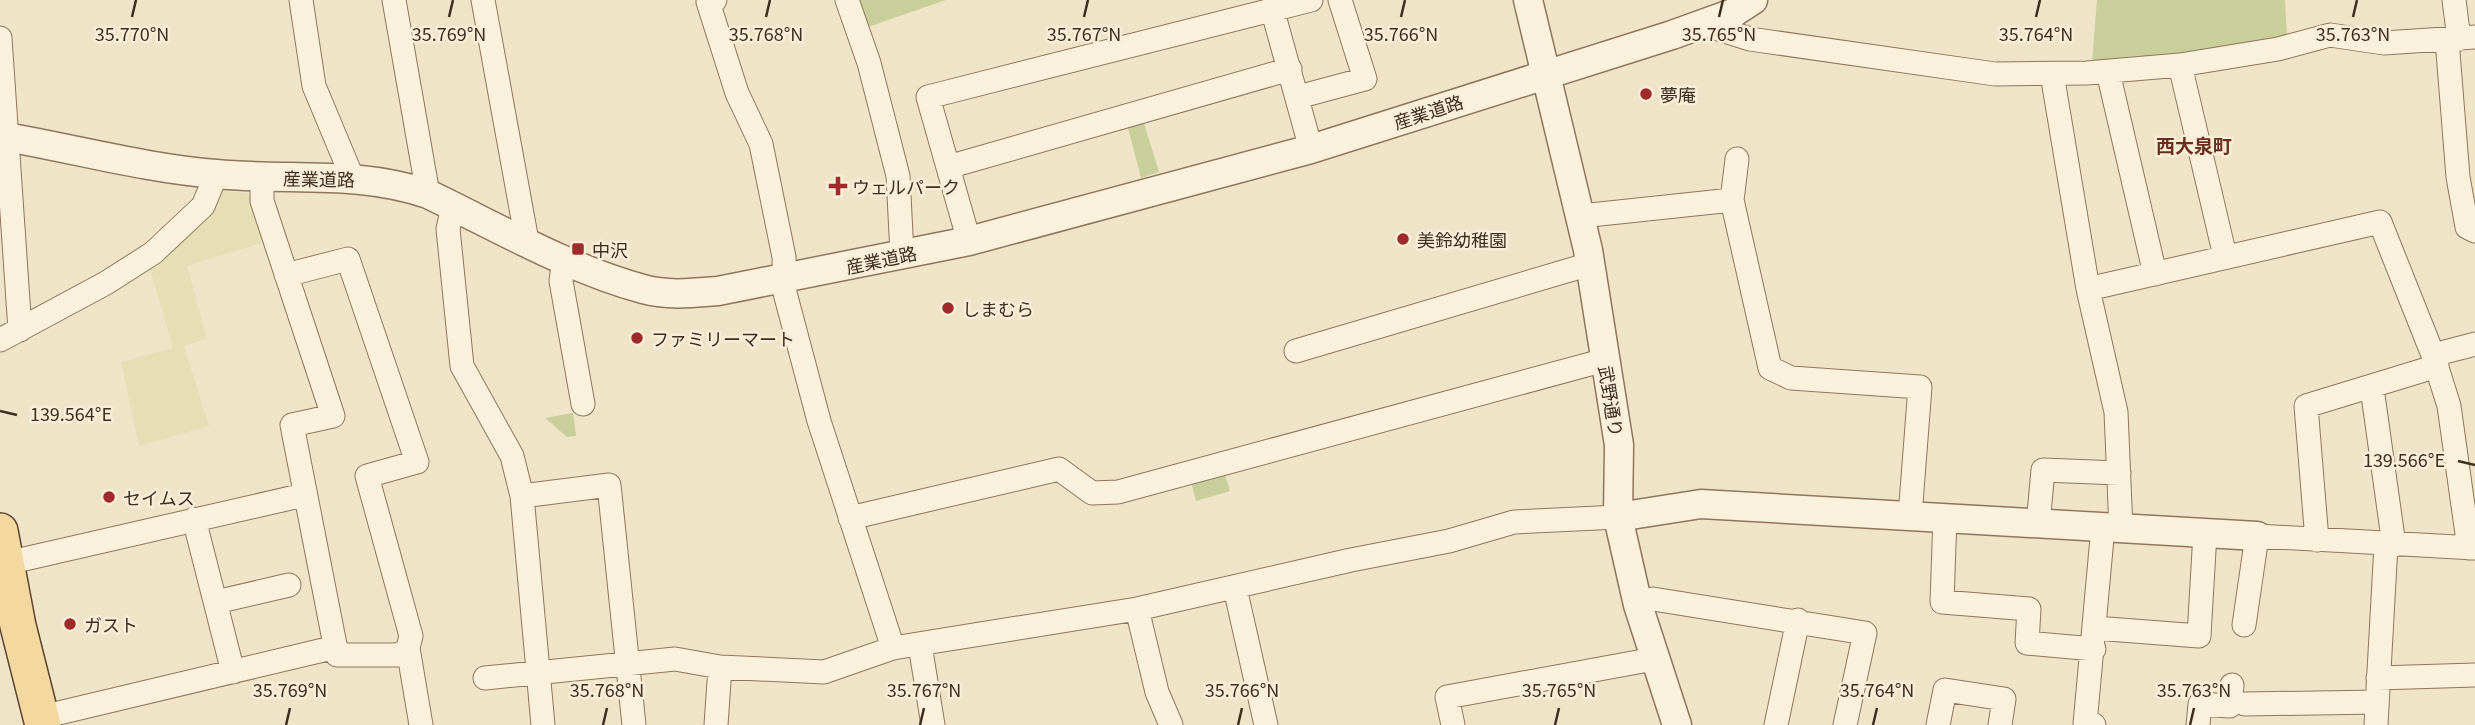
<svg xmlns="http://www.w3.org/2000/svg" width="2475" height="725" font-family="Georgia,'Noto Sans JP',serif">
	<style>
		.farmland { fill: #e6deb5 }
		.green { fill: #c9cf9b }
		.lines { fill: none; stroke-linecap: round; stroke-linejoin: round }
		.minor-casing { stroke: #8d765c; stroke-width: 25 }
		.tertiary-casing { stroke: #8d765c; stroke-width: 31 }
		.primary-casing { stroke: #5b4430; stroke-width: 38 }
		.minor { stroke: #faf1dc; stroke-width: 23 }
		.tertiary { stroke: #faf1dc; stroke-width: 28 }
		.primary { stroke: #f3d9a0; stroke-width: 35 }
		.ticks { fill: none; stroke: #3d2e20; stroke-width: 2.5 }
		.poi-dot { fill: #9e2a2b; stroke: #f7eed8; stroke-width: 2.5 }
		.labels { text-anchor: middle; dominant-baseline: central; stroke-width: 5; stroke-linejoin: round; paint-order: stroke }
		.poi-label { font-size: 18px; fill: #3d2e20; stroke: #f7eed8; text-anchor: start }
		.street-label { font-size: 18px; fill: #3d2e20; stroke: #f7eed8 }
		.neighbourhood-label { font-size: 19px; font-weight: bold; fill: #6b2e1e; stroke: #f7eed8 }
		.ticks-label { font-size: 18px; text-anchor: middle; fill: #3d2e20; stroke: #f7eed8; stroke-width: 5; stroke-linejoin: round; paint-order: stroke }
	</style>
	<rect width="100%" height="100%" fill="#f0e4c8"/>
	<path class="farmland" d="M220 191 246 193 254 200 268 241 187 266 207 338 184 346 209 426 139 446 121 362 173 348 148 262Z"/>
	<path class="green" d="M857 0H946L868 27Z
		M2097 0H2285L2287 36 2173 54 2092 62Z
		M1143 120 1159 172 1141 178 1127 124Z
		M573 413 576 436 567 437 545 418Z
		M1224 471 1230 491 1196 501 1191 481Z"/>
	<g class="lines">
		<g class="minor-casing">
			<path id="minor" d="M301 0 314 86 352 177
				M394 0 428 194
				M483 0 527 241
				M715 0 708 2 737 93 761 144 784 257 785 293 819 421 893 648
				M847 0 869 63 898 176 902 254
				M2454 0 2459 39
				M1273 12 1311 149
				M1703 24 1750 39 1995 74 2087 73 2180 65 2278 49 2330 35 2384 43 2475 37
				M0 38 20 330
				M2447 40 2458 177 2467 227 2475 231
				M2180 65 2225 256
				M2108 72 2155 274
				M2052 74 2088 289 2116 412 2121 529
				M1298 97 1365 79 1340 0
				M1737 159 1732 200 1770 368 1791 378 1920 387 1910 516
				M948 167 1290 69
				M262 177V201L333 416 292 425 337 655H399L408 648 411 636 367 476 417 462 348 259 286 275
				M453 206 448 229 462 366 512 456 522 496 543 725
				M1581 216 1732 200
				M969 241 928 97 1311 0
				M564 259 561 281 583 404
				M2088 289 2380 222 2433 355 2449 406 2469 548
				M0 340 106 283 153 253 203 206 216 175
				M1296 351 1590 264
				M2433 355 2475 344
				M2372 388 2394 545
				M522 496 609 485 634 725
				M1945 517 1942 602 2029 609 2027 643 2094 649
				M850 518 1059 469 1092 493 1118 492 1605 360
				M194 519 233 672
				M2038 525 2043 470 2119 473
				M2317 540 2306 406 2437 366
				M7 563 304 495
				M1235 588 1266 725
				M216 602 289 585
				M1638 605 1653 599 1865 633 1845 725
				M1137 609 1157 692 1171 725
				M2244 625 2257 536 2475 548
				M2095 628 2199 636 2205 533
				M920 645 933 725
				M408 648 421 725
				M485 678 675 659 720 667 824 672 893 648 1137 609 1351 560 1449 541 1514 522 1618 517
				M2378 678 2475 675
				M2245 704 2377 702
				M42 717 336 647
				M716 725 720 667
				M1453 725 1447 697 1654 659
				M1776 725 1798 620
				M1938 725 1945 690 2004 699 2000 725
				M2094 725 2085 724 2103 527
				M2198 725 2200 704 2230 706 2232 685
				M2376 725 2386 545"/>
		</g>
		<g class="tertiary-casing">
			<path id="tertiary" d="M1528 0 1588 250 1619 445 1618 517 1638 605 1677 725
				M0 136C72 148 143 168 216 174 288 181 358 170 428 194 497 227 569 269 643 289 668 296 693 293 718 291L969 241 1311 149 1672 35 1733 13 1753 0
				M1618 517 1701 504 2257 536"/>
		</g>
		<g class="primary-casing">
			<path id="primary" d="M0 531 18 626 43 725"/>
		</g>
		<use href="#minor" class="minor"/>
		<use href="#tertiary" class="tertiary"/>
		<use href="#primary" class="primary"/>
	</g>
	<path class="ticks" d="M132 17 136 0M449 17 453 0M766 17 770 0M1084 17 1088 0M1401 17 1405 0M1719 17 1723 0M2036 17 2040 0M2353 17 2357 0M0 411 17 415M2458 461 2475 465M286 725 290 708M603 725 607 708M920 725 924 708M1238 725 1242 708M1555 725 1559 708M1873 725 1877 708M2190 725 2194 708"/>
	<g class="poi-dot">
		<circle cx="1646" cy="94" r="7"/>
		<path d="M834.5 175.5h7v7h7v7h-7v7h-7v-7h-7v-7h7z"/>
		<circle cx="1403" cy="239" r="7"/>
		<rect x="571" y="242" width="14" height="14" rx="3.5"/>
		<circle cx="948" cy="308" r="7"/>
		<circle cx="637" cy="338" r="7"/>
		<circle cx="109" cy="497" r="7"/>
		<circle cx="70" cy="624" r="7"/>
	</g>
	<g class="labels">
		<g class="poi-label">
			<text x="1660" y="94">夢庵</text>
			<text x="852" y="186">ウェルパーク</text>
			<text x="1417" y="239">美鈴幼稚園</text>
			<text x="592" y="249">中沢</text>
			<text x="962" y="308">しまむら</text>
			<text x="651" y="338">ファミリーマート</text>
			<text x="123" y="497">セイムス</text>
			<text x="84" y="624">ガスト</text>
		</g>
		<g class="street-label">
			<text transform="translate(1428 111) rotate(-18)">産業道路</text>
			<text transform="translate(319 178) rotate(1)">産業道路</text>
			<text transform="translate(881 259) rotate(-12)">産業道路</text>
			<text transform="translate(1612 401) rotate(81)">武野通り</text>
		</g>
		<g class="neighbourhood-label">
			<text x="2194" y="144">西大泉町</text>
		</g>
	</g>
	<g class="ticks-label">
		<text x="132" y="41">35.770°N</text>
		<text x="449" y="41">35.769°N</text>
		<text x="766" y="41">35.768°N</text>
		<text x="1084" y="41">35.767°N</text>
		<text x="1401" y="41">35.766°N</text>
		<text x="1719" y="41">35.765°N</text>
		<text x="2036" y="41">35.764°N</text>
		<text x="2353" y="41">35.763°N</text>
		<text x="71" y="421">139.564°E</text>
		<text x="2404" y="467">139.566°E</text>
		<text x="290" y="697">35.769°N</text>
		<text x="607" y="697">35.768°N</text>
		<text x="924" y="697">35.767°N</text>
		<text x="1242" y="697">35.766°N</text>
		<text x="1559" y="697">35.765°N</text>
		<text x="1877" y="697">35.764°N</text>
		<text x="2194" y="697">35.763°N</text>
	</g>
</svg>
